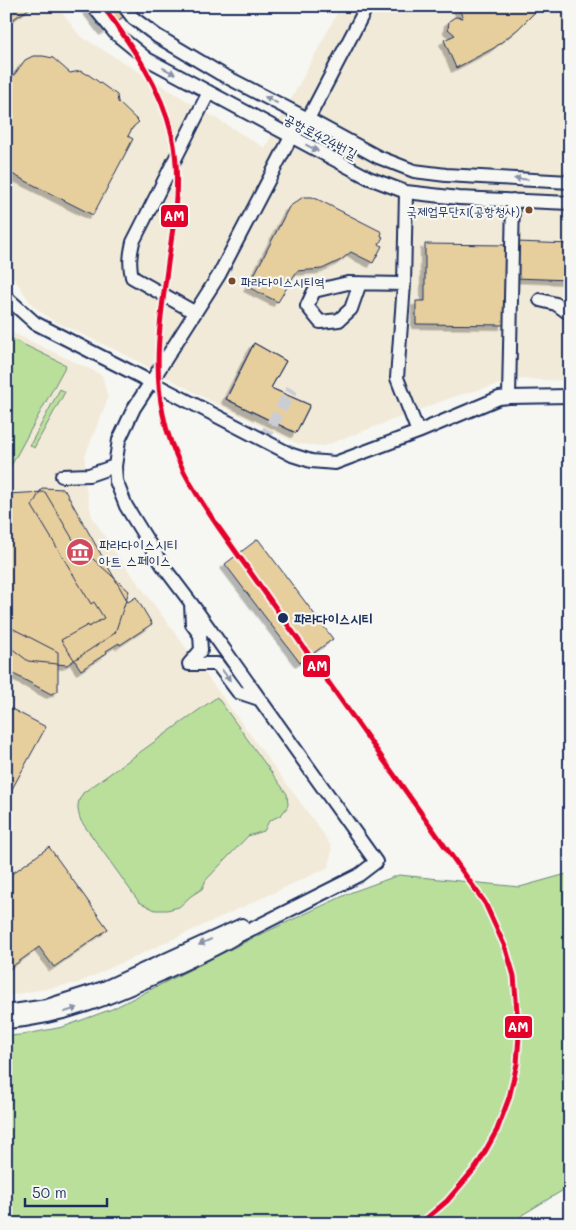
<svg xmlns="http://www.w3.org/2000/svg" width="576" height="1230" font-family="Mali,'Poor Story',sans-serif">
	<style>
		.built { fill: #f2ead8 }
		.green { fill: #b9df9b; stroke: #6a877c }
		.building { fill: #e7ce9d; stroke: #1b2f5e; filter: url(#shadow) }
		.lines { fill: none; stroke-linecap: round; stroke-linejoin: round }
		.minor-tunnel { stroke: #caced4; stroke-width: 12; stroke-dasharray: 12 6; stroke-linecap: butt }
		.minor-casing { stroke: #1b2f5e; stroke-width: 16 }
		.minor { stroke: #f6f6f2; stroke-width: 12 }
		.metro-1-casing { stroke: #f6f6f2; stroke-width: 9 }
		.metro-1 { stroke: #e4002b; stroke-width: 5 }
		.oneway { fill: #8892a8 }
		.bus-dot { fill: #7a4b2a; stroke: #f6f6f2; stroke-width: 2 }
		.stop-dot { fill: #1b2f5e; stroke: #f6f6f2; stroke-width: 2 }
		.labels { text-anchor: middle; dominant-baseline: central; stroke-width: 4.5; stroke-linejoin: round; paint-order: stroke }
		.bus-label { font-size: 13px; fill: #1b2f5e; stroke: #f6f6f2; text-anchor: end }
		.street-label { font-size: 14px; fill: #1b2f5e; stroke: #f6f6f2 }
		.poi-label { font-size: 14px; fill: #1b2f5e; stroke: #f6f6f2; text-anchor: start }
		.stop-label { font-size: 14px; font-weight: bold; fill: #1b2f5e; stroke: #f6f6f2; text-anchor: start }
		.line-badge { stroke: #f6f6f2; stroke-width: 2 }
		.badge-label { font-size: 14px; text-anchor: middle; font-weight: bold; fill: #fff }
	</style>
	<defs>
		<filter id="shadow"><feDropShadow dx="-4.5" dy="4.5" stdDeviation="0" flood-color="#0004"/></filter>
	</defs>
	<rect width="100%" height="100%" fill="#f6f6f2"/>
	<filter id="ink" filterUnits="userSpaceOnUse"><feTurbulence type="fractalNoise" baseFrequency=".02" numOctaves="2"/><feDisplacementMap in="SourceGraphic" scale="10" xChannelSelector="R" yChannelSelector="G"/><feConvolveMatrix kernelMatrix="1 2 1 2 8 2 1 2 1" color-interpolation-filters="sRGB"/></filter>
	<g filter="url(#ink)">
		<path class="built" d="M6 6H57L80 36 265 148 341 6H570V381L519 379 453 397 324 446 298 444 205 398 128 356 52 320 33 306 6 267Z
			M6 325 13 333 102 375 108 398 85 456V484L92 517 115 552 323 833 332 848 329 867 78 983 7 996Z"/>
		<path class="green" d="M6 336 66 365 6 475Z
			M60 389 65 392 34 448 30 445Z
			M217 697 287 794 288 805 286 809 281 815 269 821 264 831 248 836 206 880 202 889 191 896 179 907 167 910H155L139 902 81 821C77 810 76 803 83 793Z
			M570 873V1186L522 1215 513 1224H6V1036L21 1035 63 1027 112 1009 253 938 352 892 399 875 520 887Z"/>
		<path class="building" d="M6 6H33L6 24Z
			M85 6H129L132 10 104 31Z
			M460 6H541L518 29 494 48 456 68 444 40 455 35 448 29 449 21 455 17 463 18 458 7Z
			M33 56H43L53 58 70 73 80 71 89 75 117 95 118 102 139 122 133 127 128 136 133 139 93 215 6 171V86L25 60Z
			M303 197H312L319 200 382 232 381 236 383 237 379 244 382 246 373 263 351 252 341 260 322 269 297 271 278 302 248 287 289 207Z
			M517 242 570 244V280L515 278Z
			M425 244 505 245 504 325 416 324V301H425Z
			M254 343 286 361 271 388 310 405 296 433 226 399Z
			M254 343 286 361 271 388 310 405 296 433 226 399Z
			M42 488 64 489 128 602 136 597 152 624 120 645 119 643 106 651 107 653 81 670 61 640 88 625 89 627 104 618 94 602 91 604 32 506Z
			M45 492 75 543 129 591 115 633 67 665 28 661 6 644V494Z
			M258 539 333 639 300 663 225 564Z
			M6 625 58 652V691L51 694 6 670Z
			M6 706 46 727 6 800Z
			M49 847 108 929 54 967 39 947 6 971V878Z"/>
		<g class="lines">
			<path class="minor-tunnel" d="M263 440 292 389"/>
			<g class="minor-casing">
				<path id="minor" d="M93 6 115 33 147 59 369 178 406 192 459 198 570 203
					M124 6 133 18 157 36 221 74 308 119 378 157 414 171 446 175 570 182
					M367 6 308 119 291 137 219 275 151 382 292 455 311 461 335 463 418 432 499 398 509 397 570 396
					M406 192 404 284 397 378 418 432
					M360 283 351 309 339 320 320 322 307 306 314 291 348 283 404 284
					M6 297 35 323 151 382 134 408 119 440 115 466 116 481 126 506 163 566 191 603 376 862
					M540 300 556 304 570 314
					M194 312 132 277C129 264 130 255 133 242L209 92
					M509 397 513 200
					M62 476 89 475 115 466
					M189 664H217L238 692 259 699
					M189 664 201 650 200 635 192 624 191 603
					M6 1012 47 1006 104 988 242 925
					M6 1022C62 1018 112 997 162 974 186 962 211 952 234 938L359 875 376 862"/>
			</g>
			<use href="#minor" class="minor"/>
			<g class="metro-1-casing">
				<path id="metro-1" d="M103 6C132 46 161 87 172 135 181 175 175 216 169 256 162 307 152 362 163 414 171 456 195 493 219 528L485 903 506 949 514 976 519 1035 517 1064 509 1098 497 1130 477 1166 447 1201 420 1224"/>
			</g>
			<use href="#metro-1" class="metro-1"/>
		</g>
		<defs><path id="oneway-solid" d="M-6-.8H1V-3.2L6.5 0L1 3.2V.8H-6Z" transform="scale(1.25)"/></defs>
		<g class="oneway">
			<use href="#oneway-solid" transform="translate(169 71) rotate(27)"/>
			<use href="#oneway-solid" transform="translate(271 100) rotate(-153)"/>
			<use href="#oneway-solid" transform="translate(312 148) rotate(28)"/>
			<use href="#oneway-solid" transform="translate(521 179) rotate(-176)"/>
			<use href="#oneway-solid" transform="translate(226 675) rotate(53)"/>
			<use href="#oneway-solid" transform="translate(205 942) rotate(155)"/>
			<use href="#oneway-solid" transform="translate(71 1010) rotate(-18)"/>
		</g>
	</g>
	<defs>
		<g id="museum-disc" transform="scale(1.4375)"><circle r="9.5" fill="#d1495b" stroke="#f6f6f2"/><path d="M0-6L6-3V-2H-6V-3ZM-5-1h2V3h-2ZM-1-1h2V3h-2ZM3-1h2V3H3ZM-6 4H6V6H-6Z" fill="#fff"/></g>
	</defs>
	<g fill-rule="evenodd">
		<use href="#museum-disc" x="80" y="552"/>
	</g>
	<g class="bus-dot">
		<circle cx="529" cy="210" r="4.5"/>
		<circle cx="232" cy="281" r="4.5"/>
	</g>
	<circle class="stop-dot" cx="283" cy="618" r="6"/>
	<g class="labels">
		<g class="bus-label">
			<text x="520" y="210">국제업무단지(공항청사)</text>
			<text x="241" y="281" text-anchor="start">파라다이스시티역</text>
		</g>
		<g class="street-label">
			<text transform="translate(321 136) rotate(28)">공항로424번길</text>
		</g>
		<g class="poi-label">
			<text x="99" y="544">파라다이스시티<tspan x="99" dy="16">아트 스페이스</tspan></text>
		</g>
		<g class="stop-label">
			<text x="294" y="618">파라다이스시티</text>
		</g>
	</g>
	<g class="line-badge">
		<rect x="160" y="204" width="29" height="24" rx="5" fill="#e4002b"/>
		<rect x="302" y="654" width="29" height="24" rx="5" fill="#e4002b"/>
		<rect x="504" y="1015" width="29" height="24" rx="5" fill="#e4002b"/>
	</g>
	<g class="badge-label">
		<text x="174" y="221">AM</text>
		<text x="317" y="671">AM</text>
		<text x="518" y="1032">AM</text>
	</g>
	<rect width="576" height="1230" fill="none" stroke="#f6f6f2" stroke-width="25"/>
	<rect x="12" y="12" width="551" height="1205" fill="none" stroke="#1b2f5e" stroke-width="2" filter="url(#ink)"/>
	<path d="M25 1198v8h82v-8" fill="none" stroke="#1b2f5e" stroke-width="2.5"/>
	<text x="32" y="1198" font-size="15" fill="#1b2f5e" stroke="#f6f6f2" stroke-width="4" paint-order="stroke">50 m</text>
</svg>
